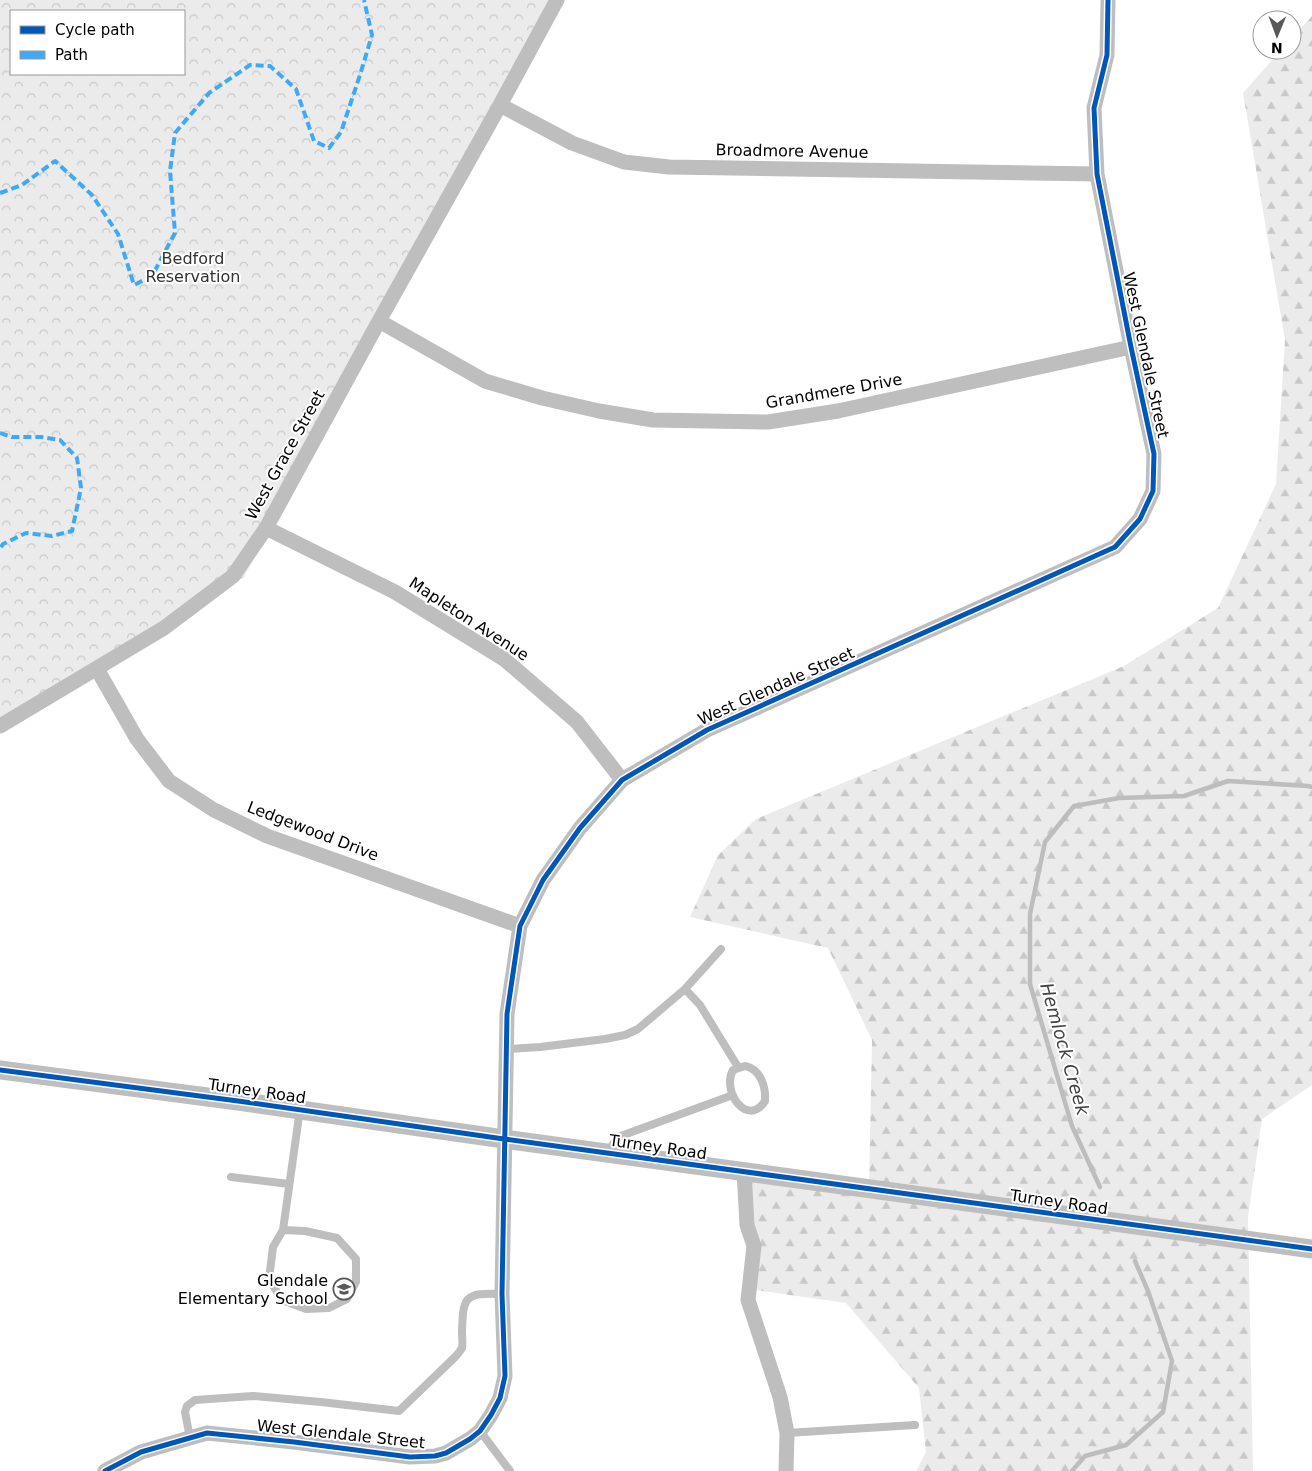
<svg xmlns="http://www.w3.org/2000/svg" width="1312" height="1471" font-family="'DejaVu Sans',sans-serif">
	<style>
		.forest { fill: url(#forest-firs) }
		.park { fill: url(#park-crowns); fill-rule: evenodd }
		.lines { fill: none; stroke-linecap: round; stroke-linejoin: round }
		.stream { stroke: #bdbdbd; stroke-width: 4.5 }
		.service { stroke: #bebebe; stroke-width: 8 }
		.minor { stroke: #bebebe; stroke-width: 15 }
		.tertiary { stroke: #bebebe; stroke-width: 19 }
		.quiet { stroke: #3fa9f5; stroke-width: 4; stroke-dasharray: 8 4; stroke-linecap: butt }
		.cycleway-casing { stroke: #fff; stroke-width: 8 }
		.cycleway { stroke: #0057b8; stroke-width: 5 }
		.labels { text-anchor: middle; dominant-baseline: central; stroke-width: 4; stroke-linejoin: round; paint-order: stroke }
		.street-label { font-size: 16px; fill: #000; stroke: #fff }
		.park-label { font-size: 16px; fill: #313131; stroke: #fff }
		.poi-label { font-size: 16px; fill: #000; stroke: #fff; text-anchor: end }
		.water-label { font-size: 18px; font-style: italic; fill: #424242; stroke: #fff }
	</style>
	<defs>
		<pattern id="forest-firs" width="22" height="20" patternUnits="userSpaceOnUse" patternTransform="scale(1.25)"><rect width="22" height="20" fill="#ebebeb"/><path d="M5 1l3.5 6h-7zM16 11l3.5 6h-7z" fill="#c8c8c8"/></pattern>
		<pattern id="park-crowns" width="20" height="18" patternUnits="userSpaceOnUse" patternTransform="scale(1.25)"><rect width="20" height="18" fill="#ebebeb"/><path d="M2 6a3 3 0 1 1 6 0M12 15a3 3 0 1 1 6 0" fill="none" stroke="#c8c8c8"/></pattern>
	</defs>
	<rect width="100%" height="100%" fill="#fff"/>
	<path class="forest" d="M1312 16V1085L1262 1119 1248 1217 1253 1471H916L926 1452 919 1388 846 1303 749 1289 744 1171 869 1188 872 1040 828 948 690 917 718 855 756 819 1124 666 1218 608 1276 484 1285 340 1243 93 1281 50H1292V38Z"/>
	<path class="park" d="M0 0H559L244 577 0 721ZM11 11H184V74H11Z"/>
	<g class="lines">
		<path class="stream" d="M1100 1187 1072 1126 1030 984V914L1045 842 1074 806 1119 798 1184 796 1228 781 1308 786 1312 787
			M1072 1471 1085 1456 1126 1445 1163 1412 1172 1361 1148 1291 1135 1261"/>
		<path class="service" d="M685 989 700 1005 738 1067
			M506 1049 540 1047 605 1039 625 1035 638 1029 685 989 721 949
			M745 1066C760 1069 766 1086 765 1101 748 1128 721 1092 733 1070Z
			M608 1151 618 1137 733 1095
			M231 1177 289 1184
			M283 1230 305 1231 337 1238 356 1259V1282L347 1299 329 1308 306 1309 282 1300 269 1279 273 1247 283 1230 300 1109
			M480 1431 510 1471
			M787 1433 915 1425
			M190 1438 185 1412 187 1406 195 1400 253 1396 321 1402 399 1411 455 1357C457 1355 460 1351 462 1348 463 1344 462 1337 462 1332 463 1297 464 1292 502 1294"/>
		<path class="minor" d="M500 105 572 143 624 162 669 167 1097 174
			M379 321 485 381 542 398 599 411 653 420 768 422 838 411 1131 347
			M266 528 395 592 504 659 577 722 622 780
			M97 669 137 739 169 781 214 810 267 836 520 926
			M0 726 164 628 233 576 266 528 379 321 500 105 557 0
			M744 1171 747 1225 754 1246 748 1300 780 1397 787 1433 786 1471
			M105 1471 141 1452 207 1433 294 1442 410 1457 435 1456 446 1453 470 1439 480 1431 491 1415 500 1398 505 1376 502 1294 507 1014 520 926 543 880 580 828 622 780 707 730 1115 547 1140 519 1153 491 1154 454 1131 347 1097 174 1094 108 1107 55 1108 0"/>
		<path class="tertiary" d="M0 1070 238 1101 504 1139 1312 1249"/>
		<path class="quiet" d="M0 193 22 185 55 161 92 195 118 234 134 285 152 276 175 233 170 171 175 133 209 93 250 65 270 66 296 89 314 141 329 148 341 132 360 75 372 35 364 0
			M0 433 12 437H41L60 440 77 458 81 488 72 531 52 536 26 533 3 544 0 549"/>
		<g class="cycleway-casing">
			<path id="cycleway" d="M0 1070 238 1101 504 1139 1312 1249
				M105 1471 141 1452 207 1433 294 1442 410 1457 435 1456 446 1453 470 1439 480 1431 491 1415 500 1398 505 1376 502 1294 507 1014 520 926 543 880 580 828 622 780 707 730 1115 547 1140 519 1153 491 1154 454 1131 347 1097 174 1094 108 1107 55 1108 0"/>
		</g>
		<use href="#cycleway" class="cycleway"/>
	</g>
	<defs>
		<g id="school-ring" transform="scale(1.125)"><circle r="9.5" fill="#fff" stroke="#595959" stroke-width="1.5"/><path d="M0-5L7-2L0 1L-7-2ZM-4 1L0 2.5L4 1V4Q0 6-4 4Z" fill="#595959"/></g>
	</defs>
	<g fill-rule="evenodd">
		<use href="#school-ring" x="344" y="1289"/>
	</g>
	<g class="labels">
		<g class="street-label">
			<text transform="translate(792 151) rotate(1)">Broadmore Avenue</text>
			<text transform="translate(1146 355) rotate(78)">West Glendale Street</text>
			<text transform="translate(834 391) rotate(-10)">Grandmere Drive</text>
			<text transform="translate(285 455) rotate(-61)">West Grace Street</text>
			<text transform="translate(469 619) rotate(33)">Mapleton Avenue</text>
			<text transform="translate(776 686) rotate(-24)">West Glendale Street</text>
			<text transform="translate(313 831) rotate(21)">Ledgewood Drive</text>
			<text transform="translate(257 1091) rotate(8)">Turney Road</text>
			<text transform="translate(658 1147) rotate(8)">Turney Road</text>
			<text transform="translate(1059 1202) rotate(8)">Turney Road</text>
			<text transform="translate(341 1434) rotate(6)">West Glendale Street</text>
		</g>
		<g class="park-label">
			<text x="193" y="258">Bedford<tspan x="193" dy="18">Reservation</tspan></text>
		</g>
		<g class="poi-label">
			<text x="328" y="1280">Glendale<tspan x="328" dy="18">Elementary School</tspan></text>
		</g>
		<g class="water-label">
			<text transform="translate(1065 1049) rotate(74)">Hemlock Creek</text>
		</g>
	</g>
	<rect x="10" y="10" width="175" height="65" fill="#ffffff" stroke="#999999"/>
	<rect x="20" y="26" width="25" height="8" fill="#0057b8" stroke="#999999"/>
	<text x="55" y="35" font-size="15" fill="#000000">Cycle path</text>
	<rect x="20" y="51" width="25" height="8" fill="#3fa9f5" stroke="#999999"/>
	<text x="55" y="60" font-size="15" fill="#000000">Path</text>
	<g transform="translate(1277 35) rotate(181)"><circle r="24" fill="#ffffff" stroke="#999999"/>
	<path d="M0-4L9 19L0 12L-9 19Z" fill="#595959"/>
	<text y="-8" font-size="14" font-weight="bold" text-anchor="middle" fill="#000000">N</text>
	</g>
</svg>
